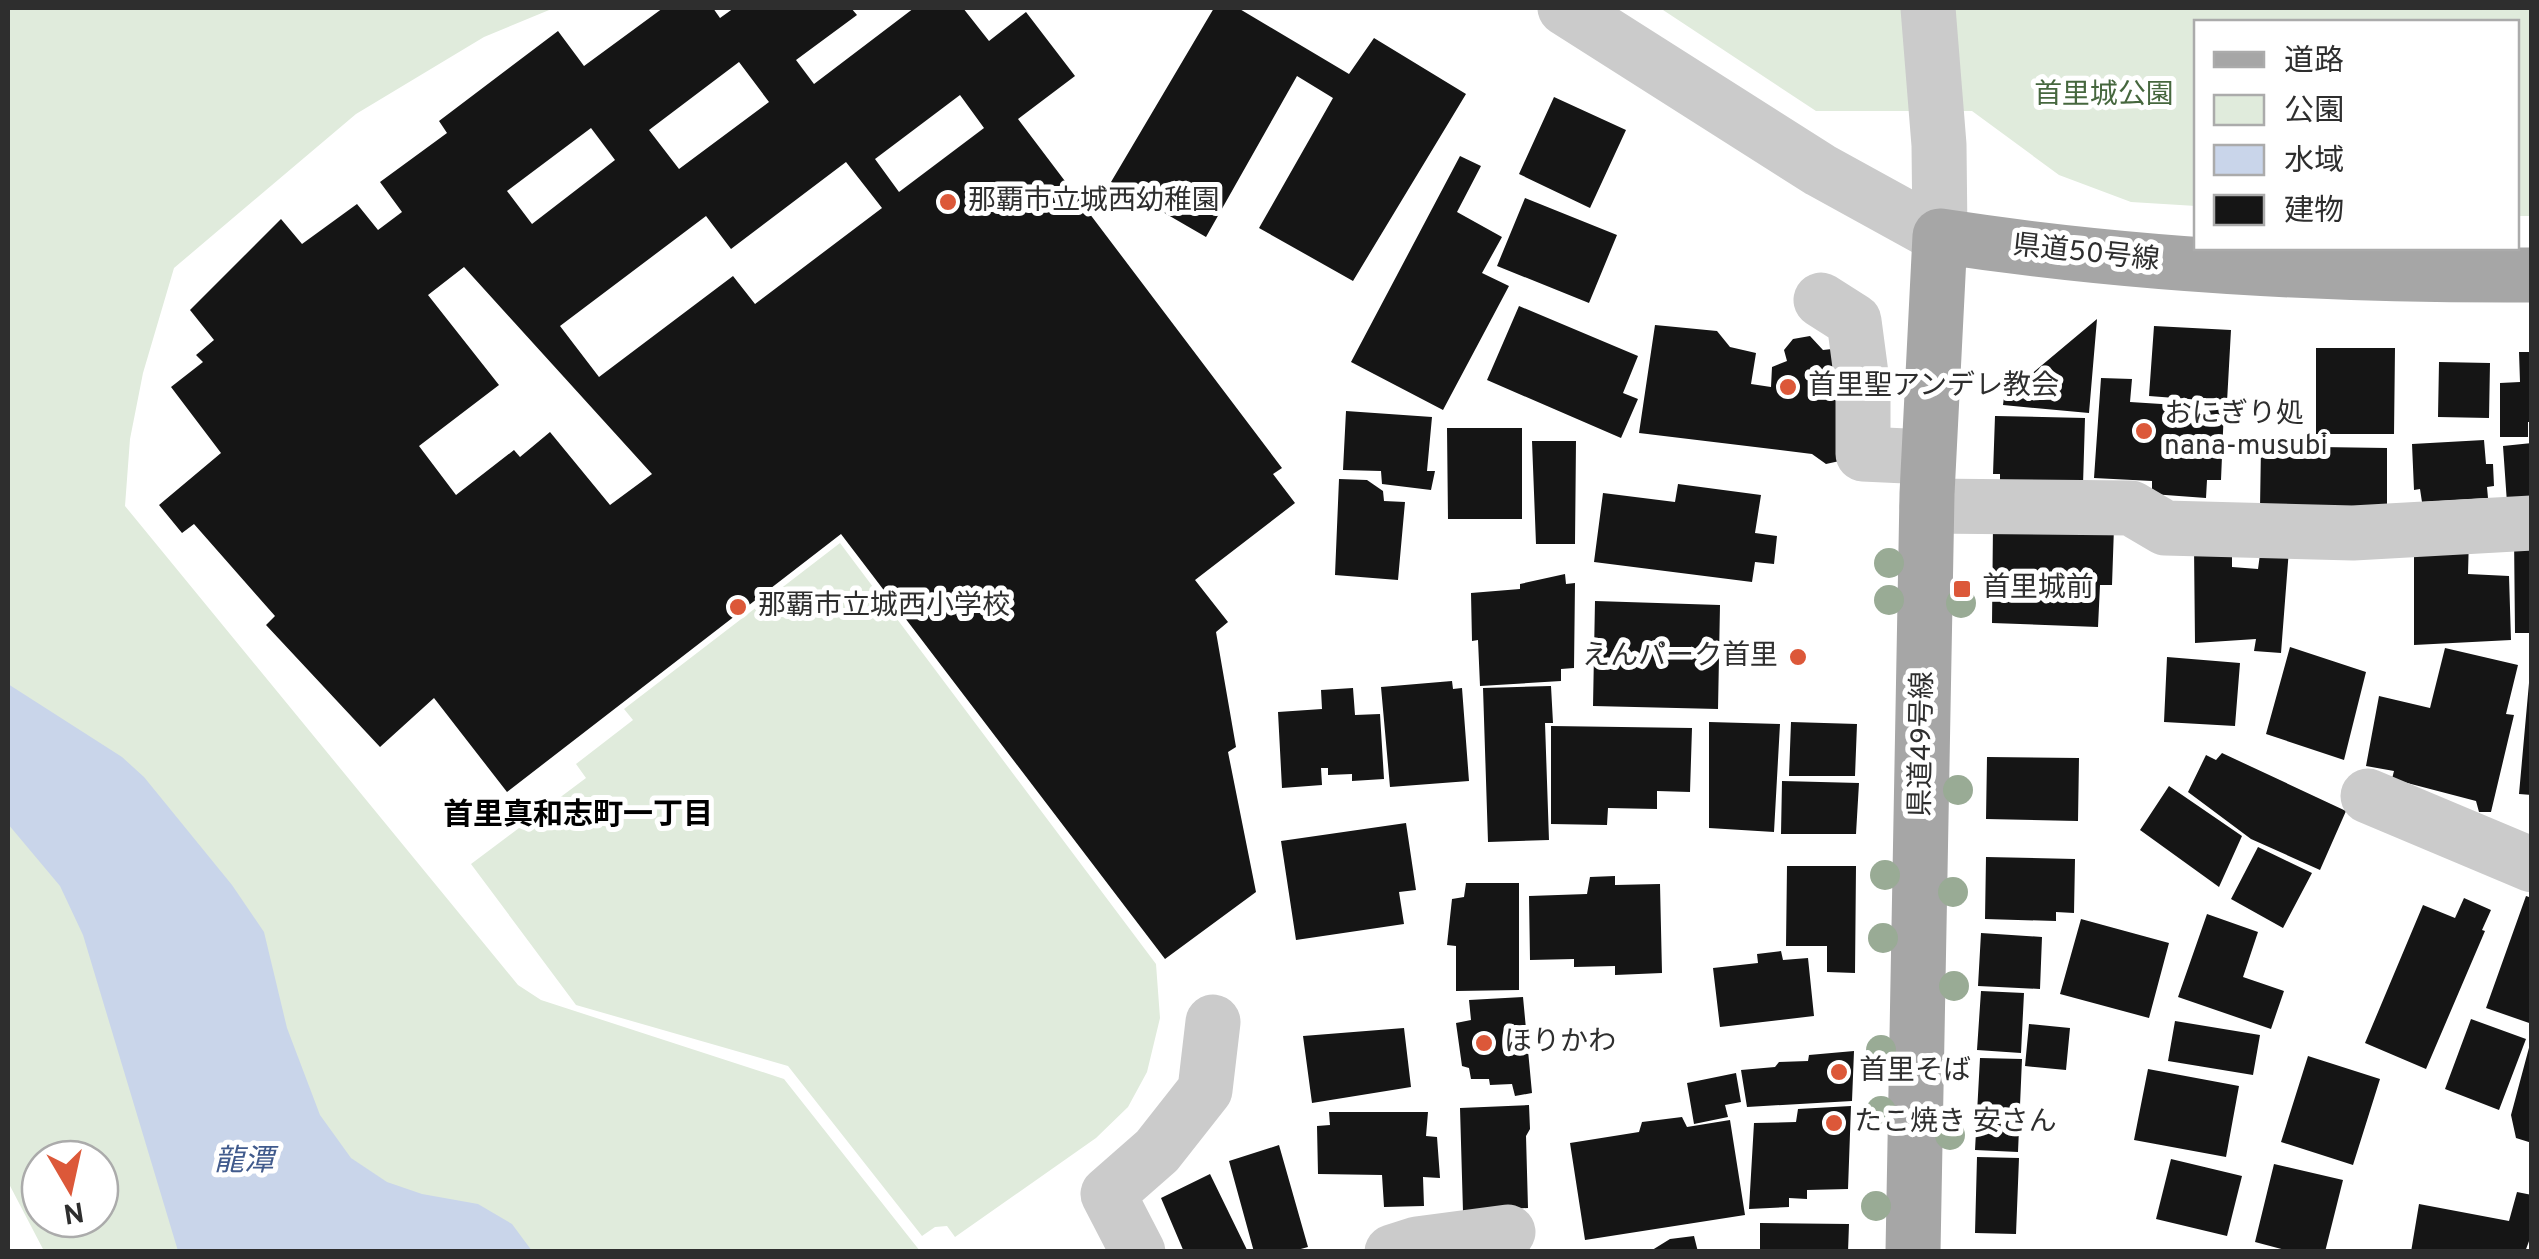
<svg xmlns="http://www.w3.org/2000/svg" width="2539" height="1259" font-family="Overpass,'Noto Sans JP',sans-serif">
	<style>
		.green { fill: #e0ebdc; fill-rule: evenodd }
		.water { fill: #c9d5ea }
		.building { fill: #151515; fill-rule: evenodd }
		.lines { fill: none; stroke-linecap: round; stroke-linejoin: round }
		.minor { stroke: #cbcbcb; stroke-width: 55 }
		.major { stroke: #a6a6a6; stroke-width: 55 }
		.tree { fill: #99ab95 }
		.poi-dot { fill: #dc5839; stroke: #fff; stroke-width: 4 }
		.labels { text-anchor: middle; dominant-baseline: central; stroke-width: 10; stroke-linejoin: round; paint-order: stroke }
		.park-label { font-size: 28px; fill: #46673e; stroke: #fff }
		.poi-label { font-size: 28px; fill: #2e2e2e; stroke: #fff; text-anchor: start }
		.street-label { font-size: 28px; fill: #2e2e2e; stroke: #fff }
		.neighbourhood-label { font-size: 30px; font-weight: bold; fill: #000; stroke: #fff }
		.water-label { font-size: 30px; font-style: italic; fill: #405a8c; stroke: #fff }
	</style>
	<rect width="100%" height="100%" fill="#fff"/>
	<path class="green" d="M8 8H554L484 37 356 114 174 268 143 373 130 439 125 506 518 985 541 1000 784 1079 920 1251H44L8 1182ZM40 1159H100V1219H40Z
		M1660 8H2531V216H2517L2516 22H2196V206L2131 202 2059 175 1972 111H1816Z
		M840 543 1156 964 1160 1018 1147 1072 1128 1107 1096 1138 955 1237 947 1226 935 1227 922 1236 788 1066 576 1005 471 864 586 778 576 764 633 720 624 709Z"/>
	<path class="water" d="M8 684 122 757 144 777 232 885 264 932 287 1028 320 1115 351 1158 387 1182 422 1194 478 1204 512 1224 532 1251H178L83 935 60 886 8 824Z"/>
	<path class="building" d="M663 8H713L720 18 734 8H851L857 15 796 60 814 84 914 8H963L989 41 1026 12 1075 76 1018 119 1282 468 1273 474 1295 503 1195 580 1228 622 1216 632 1236 747 1228 752 1256 892 1165 959 841 534 507 792 434 698 380 747 266 625 275 616 194 524 182 533 159 505 221 453 171 387 203 362 196 355 214 340 190 310 281 219 302 244 357 204 378 230 402 212 380 182 447 133 439 121 558 31 584 66ZM739 62 769 102 679 169 649 130ZM960 95 984 128 899 192 875 159ZM591 128 615 160 532 224 507 191ZM846 162 882 208 755 304 733 276 599 377 560 326 706 216 731 249ZM464 267 652 474 610 505 550 432 520 457 514 450 456 495 419 446 499 385 428 295Z
		M1214 8H1238L1349 74 1374 38 1466 94 1353 281 1259 228 1333 98 1297 76 1206 237 1111 182Z
		M1554 97 1626 130 1590 208 1519 174Z
		M1460 156 1481 166 1457 212 1502 237 1482 273 1509 286 1443 410 1351 362Z
		M1525 198 1617 235 1589 303 1497 266Z
		M1519 306 1638 356 1623 393 1638 399 1621 438 1487 380Z
		M2097 319 2089 413 2003 405 2004 397Z
		M1655 325 1717 331 1730 347 1756 353 1751 384 1771 387 1772 367 1787 361 1784 350 1793 339 1810 336 1823 350 1841 348 1844 460 1826 464 1812 454 1639 433Z
		M2154 326 2231 330 2227 402 2149 396Z
		M2316 348H2395L2394 434H2316Z
		M2519 352H2532V422H2528V437H2500V383L2520 382Z
		M2439 362 2490 363 2489 418 2438 417Z
		M2101 378 2132 379 2130 402 2224 408 2221 480H2207L2206 498 2152 494V481L2094 478Z
		M1346 411 1432 417 1427 471H1435L1431 490 1382 484 1381 471 1343 470Z
		M1995 416 2085 418 2083 485 2000 483V474H1993Z
		M1447 428H1522V519H1448Z
		M2484 440 2486 464H2493L2494 486 2487 487 2488 498 2422 502 2420 489 2414 490 2412 444Z
		M1532 441H1576L1575 544H1536Z
		M2532 443V501L2507 503 2503 446Z
		M2261 446 2387 448V509L2260 508Z
		M1339 479 1367 480 1383 491 1384 501 1405 502 1398 580 1335 575Z
		M1678 484 1761 495 1755 533 1777 536 1774 564 1755 562 1752 582 1594 562 1603 493 1675 502Z
		M1993 524 2114 527 2112 585H2100L2098 627 1992 623Z
		M2532 533V633H2515L2514 534Z
		M2469 537 2468 574 2509 576 2511 640 2414 645V538Z
		M2194 546 2232 547V567L2258 569 2261 547 2289 549 2281 653 2254 651 2256 639 2195 643Z
		M1565 574 1566 584 1575 583 1574 668 1561 669V681L1480 686 1478 640 1472 641 1471 593 1520 589V584Z
		M1595 601 1720 605 1718 709 1593 706Z
		M2290 647 2366 672 2344 760 2266 734Z
		M2445 648 2518 665 2506 714 2514 715 2491 812H2479L2476 801 2392 779 2394 771 2366 766 2379 696 2430 708Z
		M2167 657 2240 663 2235 726 2164 722Z
		M1452 681 1453 689 1462 688 1469 781 1390 787 1381 687Z
		M2529 683H2532V795L2519 794Z
		M1551 686 1553 723H1545L1549 840 1488 842 1483 688Z
		M1353 688 1355 715 1380 714 1384 779 1352 781V774L1328 775V768H1321L1322 785 1282 788 1278 712 1322 709 1321 690Z
		M1709 722 1780 724 1774 832 1709 828Z
		M1791 722 1857 724 1855 776H1789Z
		M1551 726 1692 728 1690 792 1657 791V809L1608 808 1607 825 1551 824Z
		M2222 753 2346 811 2320 870 2251 839 2188 792 2206 755 2216 760Z
		M1987 757 2079 758 2078 821 1986 819Z
		M1782 781 1859 783 1856 834H1781Z
		M2169 786 2242 836 2219 887 2140 830Z
		M1406 823 1416 890 1399 892 1404 924 1296 940 1281 841Z
		M2258 847 2312 873 2283 928 2231 899Z
		M1986 857 2075 859 2074 913 2056 912V921L1985 919Z
		M1787 866H1856L1855 973 1827 972V946H1786Z
		M1615 876V885L1660 884 1662 973 1615 975V966L1574 967V959L1530 960 1529 896 1587 894 1590 877Z
		M1466 883H1519V990L1456 991V946L1447 945 1452 899 1464 897Z
		M2526 896 2532 898V1024L2486 1008Z
		M2464 898 2491 910 2482 930 2485 931 2426 1069 2365 1043 2423 905 2455 918Z
		M2207 914 2258 932 2243 977 2284 991 2271 1029 2178 997Z
		M2081 919 2169 943 2149 1018 2060 994Z
		M1981 933 2042 937 2040 989 1978 986Z
		M1781 951 1783 960 1808 958 1814 1016 1720 1027 1713 968 1758 963 1757 954Z
		M1981 991 2024 993 2021 1053 1977 1050Z
		M1523 997 1532 1093 1515 1096 1512 1084 1490 1085 1489 1079H1471L1469 1068 1462 1066 1456 1023 1471 1020 1469 1000Z
		M2471 1019 2526 1039 2499 1110 2445 1089Z
		M2175 1021 2260 1035 2253 1075 2168 1061Z
		M2029 1024 2070 1028 2066 1070 2025 1066Z
		M1404 1028 1411 1087 1312 1103 1303 1036Z
		M2530 1044H2532V1143L2516 1138 2511 1115Z
		M1854 1051 1852 1101 1747 1107 1741 1070 1775 1067 1779 1062 1808 1061 1809 1055Z
		M2308 1056 2380 1079 2353 1165 2281 1142Z
		M1980 1058 2022 1059 2018 1152 1975 1150Z
		M2148 1069 2239 1086 2226 1157 2134 1140Z
		M1736 1073 1741 1102 1725 1105 1728 1117 1694 1124 1687 1083Z
		M1529 1105 1530 1129 1526 1136 1528 1208 1463 1212 1460 1108Z
		M1851 1106 1848 1189 1807 1190V1199L1789 1198V1207L1749 1209 1754 1123 1796 1122 1798 1109Z
		M1329 1112H1428L1426 1136 1437 1137 1440 1178 1423 1177 1424 1206 1384 1207 1382 1175 1318 1174 1317 1126 1330 1125Z
		M1682 1117 1687 1127 1730 1120 1745 1215 1585 1240 1570 1143 1639 1132 1642 1122Z
		M1279 1145 1308 1247 1290 1252H1254L1229 1161Z
		M1977 1157 2019 1158 2016 1234 1975 1233Z
		M2171 1159 2242 1176 2227 1236 2156 1219Z
		M2274 1164 2343 1180 2325 1252H2293L2255 1242Z
		M1210 1174 1248 1252H1184L1161 1198Z
		M2517 1192 2532 1195V1233L2525 1252H2411L2419 1204 2509 1221Z
		M1760 1223 1849 1224 1848 1252H1760Z
		M1694 1236 1698 1252H1649L1670 1239Z"/>
	<g class="lines">
		<path class="minor" d="M1565 8 1820 170 1940 236 1939 145 1928 8
			M1821 300 1854 321 1863 389V454L1928 457
			M1927 506 2131 508 2165 528 2353 533 2532 523
			M2368 796 2532 865
			M1138 1252 1108 1194 1157 1151 1205 1090 1213 1022
			M1392 1252 1417 1244 1508 1232"/>
		<path class="major" d="M1913 1252 1927 494 1940 236C2136 266 2333 276 2532 275"/>
	</g>
	<g class="tree">
		<circle cx="1889" cy="563" r="15"/>
		<circle cx="1889" cy="600" r="15"/>
		<circle cx="1961" cy="603" r="15"/>
		<circle cx="1958" cy="790" r="15"/>
		<circle cx="1885" cy="875" r="15"/>
		<circle cx="1953" cy="892" r="15"/>
		<circle cx="1883" cy="938" r="15"/>
		<circle cx="1954" cy="986" r="15"/>
		<circle cx="1881" cy="1050" r="15"/>
		<circle cx="1881" cy="1111" r="15"/>
		<circle cx="1950" cy="1135" r="15"/>
		<circle cx="1876" cy="1206" r="15"/>
	</g>
	<g class="poi-dot">
		<circle cx="948" cy="202" r="10"/>
		<circle cx="1788" cy="387" r="10"/>
		<circle cx="2144" cy="431" r="10"/>
		<rect x="1952" y="579" width="20" height="20" rx="5"/>
		<circle cx="738" cy="607" r="10"/>
		<circle cx="1798" cy="657" r="10"/>
		<circle cx="1484" cy="1043" r="10"/>
		<circle cx="1839" cy="1072" r="10"/>
		<circle cx="1834" cy="1123" r="10"/>
	</g>
	<g class="labels">
		<g class="park-label">
			<text x="2104" y="96">首里城公園</text>
		</g>
		<g class="poi-label">
			<text x="968" y="202">那覇市立城西幼稚園</text>
			<text x="1808" y="387">首里聖アンデレ教会</text>
			<text x="2164" y="415">おにぎり処<tspan x="2164" dy="32">nana-musubi</tspan></text>
			<text x="1982" y="589">首里城前</text>
			<text x="758" y="607">那覇市立城西小学校</text>
			<text x="1778" y="657" text-anchor="end">えんパーク首里</text>
			<text x="1504" y="1043">ほりかわ</text>
			<text x="1859" y="1072">首里そば</text>
			<text x="1854" y="1123">たこ焼き 安さん</text>
		</g>
		<g class="street-label">
			<text transform="translate(2086 254) rotate(6)">県道50号線</text>
			<text transform="translate(1923 744) rotate(-89)">県道49号線</text>
		</g>
		<g class="neighbourhood-label">
			<text x="578" y="816">首里真和志町一丁目</text>
		</g>
		<g class="water-label">
			<text x="244" y="1162">龍潭</text>
		</g>
	</g>
	<rect width="2539" height="1259" fill="none" stroke="#2e2e2e" stroke-width="20"/>
	<rect x="2194" y="20" width="325" height="230" fill="#ffffff" stroke="#ababab" stroke-width="2.5"/>
	<rect x="2214" y="52" width="50" height="15" fill="#a6a6a6" stroke="#ababab" stroke-width="2.5"/>
	<text x="2284" y="70" font-size="30" fill="#2e2e2e">道路</text>
	<rect x="2214" y="95" width="50" height="30" fill="#e0ebdc" stroke="#ababab" stroke-width="2.5"/>
	<text x="2284" y="120" font-size="30" fill="#2e2e2e">公園</text>
	<rect x="2214" y="145" width="50" height="30" fill="#c9d5ea" stroke="#ababab" stroke-width="2.5"/>
	<text x="2284" y="170" font-size="30" fill="#2e2e2e">水域</text>
	<rect x="2214" y="195" width="50" height="30" fill="#151515" stroke="#ababab" stroke-width="2.5"/>
	<text x="2284" y="220" font-size="30" fill="#2e2e2e">建物</text>
	<g transform="translate(70 1189) rotate(171)"><circle r="48" fill="#ffffff" stroke="#ababab" stroke-width="2.5"/>
	<path d="M0-8L18 38L0 25L-18 38Z" fill="#dc5839"/>
	<text y="-15" font-size="28" font-weight="bold" text-anchor="middle" fill="#2e2e2e">N</text>
	</g>
</svg>
